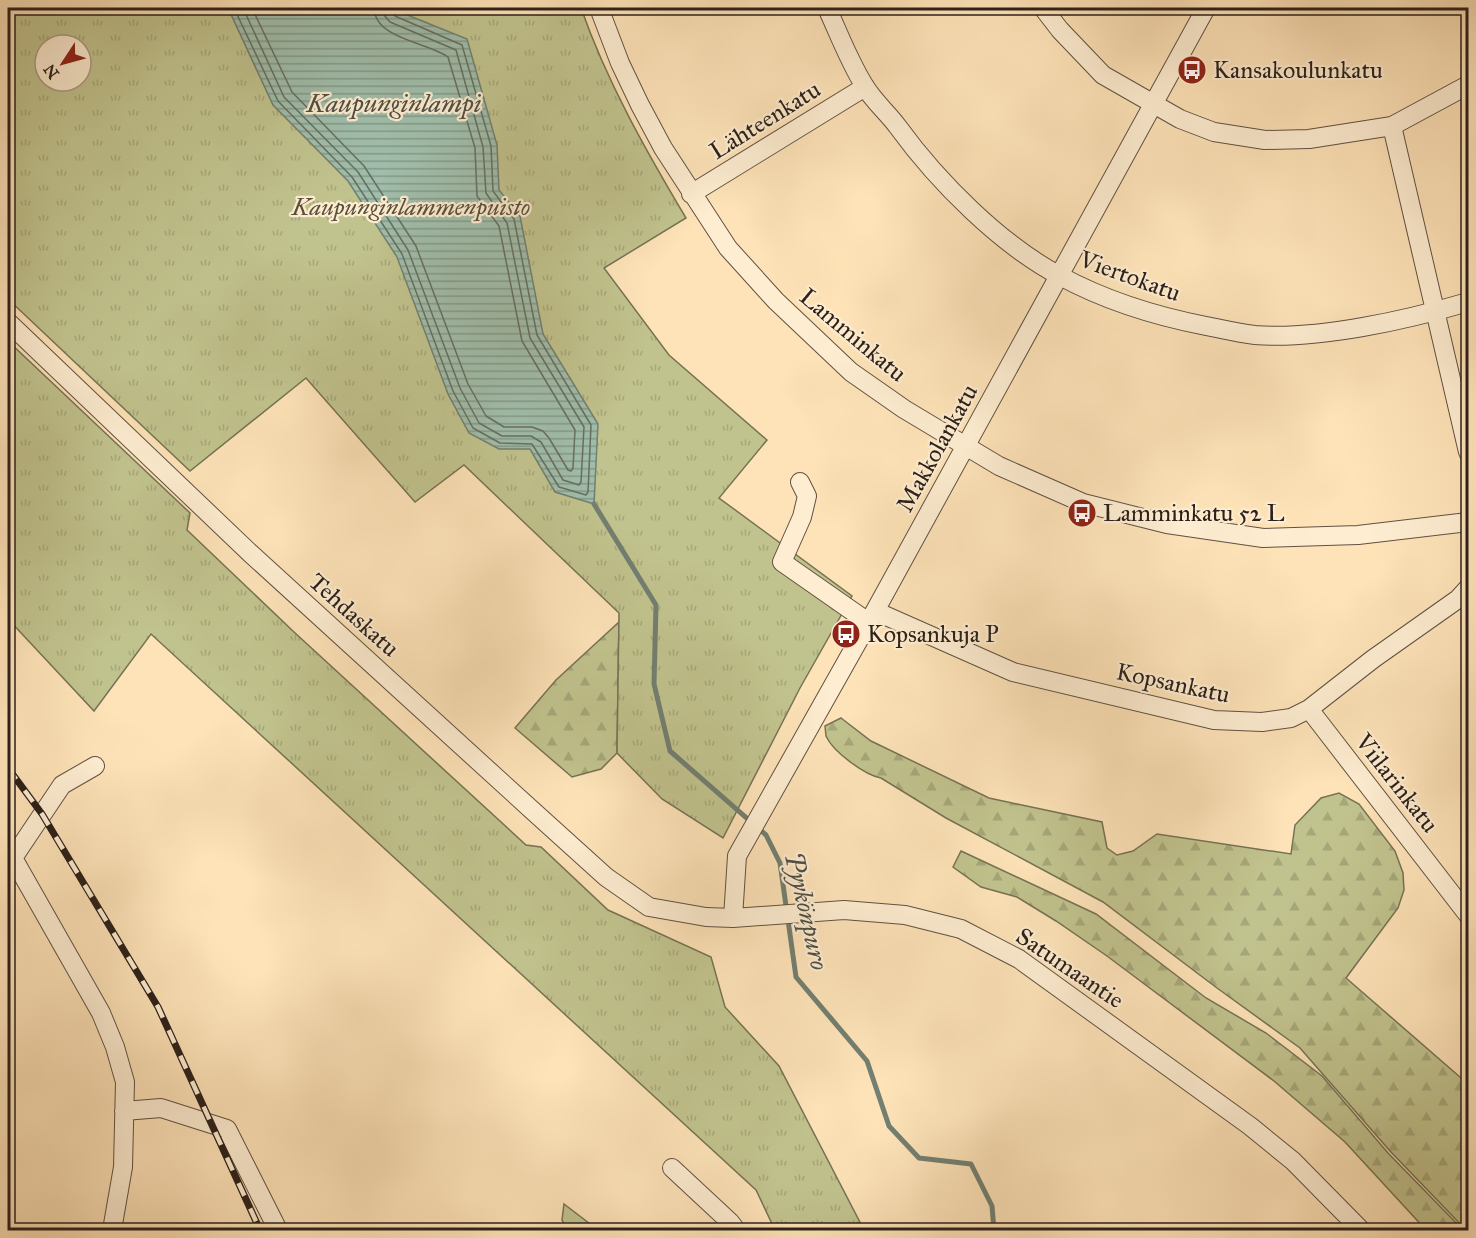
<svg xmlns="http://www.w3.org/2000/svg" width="1476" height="1238" font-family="'IM FELL Great Primer',serif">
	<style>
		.grass { fill: #c1c38e; stroke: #767254; stroke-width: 1.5 }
		.forest { fill: url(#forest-firs); stroke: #767254; stroke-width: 1.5 }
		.park { fill: url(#park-tufts); stroke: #767254; stroke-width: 1.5; fill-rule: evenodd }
		.water { fill: url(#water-rules); stroke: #727f71; stroke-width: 1.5 }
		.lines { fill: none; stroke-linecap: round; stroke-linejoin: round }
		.shore { stroke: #666f62; stroke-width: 1.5 }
		.stream { stroke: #727f71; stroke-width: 5 }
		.minor-casing { stroke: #605142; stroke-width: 20 }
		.minor { stroke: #feedd1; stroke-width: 18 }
		.rail-casing { stroke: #2c201a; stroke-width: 7 }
		.rail { stroke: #feedd1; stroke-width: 4.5; stroke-dasharray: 14; stroke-linecap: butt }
		.labels { text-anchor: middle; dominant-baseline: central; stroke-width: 4.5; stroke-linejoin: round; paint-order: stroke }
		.poi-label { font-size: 24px; fill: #2c201a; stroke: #feedd1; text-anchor: start }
		.street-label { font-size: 24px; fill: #2c201a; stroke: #feedd1 }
		.park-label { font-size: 24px; font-style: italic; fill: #59513d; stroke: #feedd1 }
		.water-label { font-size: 26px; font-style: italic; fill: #4f4f46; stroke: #feedd1 }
	</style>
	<defs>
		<pattern id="forest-firs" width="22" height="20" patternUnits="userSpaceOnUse" patternTransform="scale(1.5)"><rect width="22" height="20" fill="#c1c38e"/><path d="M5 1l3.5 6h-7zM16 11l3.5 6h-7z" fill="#a6a77a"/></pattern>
		<pattern id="park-tufts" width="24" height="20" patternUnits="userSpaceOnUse" patternTransform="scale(1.5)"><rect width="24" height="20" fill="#c1c38e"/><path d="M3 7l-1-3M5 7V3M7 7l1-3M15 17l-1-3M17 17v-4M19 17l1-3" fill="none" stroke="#a6a77a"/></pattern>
		<pattern id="water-rules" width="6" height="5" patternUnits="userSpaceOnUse" patternTransform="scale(1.5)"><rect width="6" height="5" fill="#a0beab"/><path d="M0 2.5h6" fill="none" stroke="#839a8a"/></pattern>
	</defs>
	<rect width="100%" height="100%" fill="#fee3b8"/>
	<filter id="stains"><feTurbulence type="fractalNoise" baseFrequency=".00333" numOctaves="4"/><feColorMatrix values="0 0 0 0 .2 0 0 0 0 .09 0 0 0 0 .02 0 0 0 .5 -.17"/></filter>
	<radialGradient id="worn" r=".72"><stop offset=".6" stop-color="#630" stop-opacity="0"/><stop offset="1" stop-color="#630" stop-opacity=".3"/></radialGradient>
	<path class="grass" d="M564 1204 598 1230H567L562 1220Z"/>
	<path class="forest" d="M619 622 617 753 601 769 572 777 515 728 556 680Z
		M841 718 871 741 989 798 1102 822 1107 848 1117 855 1133 851 1157 834 1291 854 1295 825 1321 798 1339 793 1359 804 1395 851 1403 873 1404 890 1398 908 1346 978 1468 1084V1230H1466L1390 1151 1300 1048 1217 988 1103 902 946 818 881 778C865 775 833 752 826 736 826 735 825 727 825 726Z
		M961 851 1096 914 1206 998 1266 1033 1322 1076 1388 1153 1463 1230H1426L1345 1142 1274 1081 1107 956 1056 921 1017 897 981 887 953 867Z"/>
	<path class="park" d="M8 8H581C607 82 646 151 686 218L604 268 669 355 767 440 719 498 852 596 800 688 723 838 662 799 617 753 619 613 464 465 415 502 306 378 190 471 8 299ZM45 45H81V81H45Z
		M8 341 190 513 187 530 294 632 526 845 541 847 608 910 711 957 725 1007 779 1066 864 1230H775L756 1190 151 634 94 711 8 619Z"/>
	<path class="water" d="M228 8H390L467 39 497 145 499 190 520 216 543 334 598 424 594 504 555 492 530 449H499L469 433 448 394 397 257 348 181 273 105Z"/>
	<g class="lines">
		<path class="shore" d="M234 8 278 101 352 177 402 254 453 391 473 428 500 443 532 444 559 487 586 495 588 492 591 425 537 335 514 219 493 191 491 146 462 45 395 16 391 12V8
			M243 8 284 97 358 172 408 250 460 388 479 423 502 436H531L541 442 563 480 579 485 581 482 584 427 530 338 507 223 486 193 483 147 456 50 390 22 384 15 383 8
			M252 8 292 92 364 166 416 246 468 384 486 416 504 427H532L543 431 549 438 568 470 571 471 573 468 575 430 522 341 499 226 477 196 475 148 448 57C427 42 375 39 374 8"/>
		<path class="stream" d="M594 504 656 605 654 684 670 751 766 835 780 863 796 977 867 1061 889 1126 919 1158 971 1164 992 1206 994 1230"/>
		<g class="minor-casing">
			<path id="minor" d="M599 8 620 63 640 105 663 148 728 248 776 301 851 372 904 409 999 466 1083 503 1167 524 1263 538 1358 535 1468 522
				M827 8C839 34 849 61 864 85 873 101 888 113 898 127 938 182 1001 245 1060 276 1106 301 1155 316 1206 326 1222 329 1238 333 1255 335 1318 340 1407 320 1468 302
				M1043 8 1060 30 1103 75 1180 119 1214 132 1265 140 1309 139 1392 126 1468 85
				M1392 126 1468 452
				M691 194 865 87
				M8 322 250 553 533 811 606 877 649 907 706 917 733 918 844 910 905 915 961 929 1019 959 1250 1126 1293 1161 1361 1230
				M800 482 807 496 802 517 782 562 868 622
				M875 611 1013 672 1214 720 1262 722 1291 718 1309 709 1373 659 1458 599 1468 588
				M1309 709 1468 915
				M8 856 13 858 62 785 95 766
				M13 858 101 1013 115 1047 125 1082 123 1167 112 1230
				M733 918 737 856 875 611 1206 8
				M124 1111 161 1108 227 1129 278 1230
				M672 1168 730 1222 736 1230"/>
		</g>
		<use href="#minor" class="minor"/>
		<g class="rail-casing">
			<path id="rail" d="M8 768 42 814 158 1007 260 1230"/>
		</g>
		<use href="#rail" class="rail"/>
	</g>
	<defs>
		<g id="bus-disc" transform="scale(1.5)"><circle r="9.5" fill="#8f2418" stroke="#feedd1"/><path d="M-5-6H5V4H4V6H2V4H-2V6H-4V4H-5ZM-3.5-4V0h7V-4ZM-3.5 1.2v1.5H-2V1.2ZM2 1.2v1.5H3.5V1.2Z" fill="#fff"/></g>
	</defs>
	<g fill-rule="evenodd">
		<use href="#bus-disc" x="1192" y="70"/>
		<use href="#bus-disc" x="1082" y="513"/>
		<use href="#bus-disc" x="846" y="634"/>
	</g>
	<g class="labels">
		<g class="poi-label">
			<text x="1213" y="70">Kansakoulunkatu</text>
			<text x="1103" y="513">Lamminkatu 52 L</text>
			<text x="867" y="634">Kopsankuja P</text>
		</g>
		<g class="street-label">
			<text transform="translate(765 120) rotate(-32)">Lähteenkatu</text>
			<text transform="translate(1130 276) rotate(20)">Viertokatu</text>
			<text transform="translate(853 335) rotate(40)">Lamminkatu</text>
			<text transform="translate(937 448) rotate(-61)">Makkolankatu</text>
			<text transform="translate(354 615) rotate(42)">Tehdaskatu</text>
			<text transform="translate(1173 683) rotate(12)">Kopsankatu</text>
			<text transform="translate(1397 783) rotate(52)">Viilarinkatu</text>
			<text transform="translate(1070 968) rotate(34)">Satumaantie</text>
		</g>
		<g class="park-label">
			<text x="411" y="207">Kaupunginlammenpuisto</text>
		</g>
		<g class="water-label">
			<text x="394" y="103">Kaupunginlampi</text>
			<text transform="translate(807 911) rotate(77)">Pyykönpuro</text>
		</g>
	</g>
	<rect width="1476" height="1238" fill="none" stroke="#fee3b8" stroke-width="30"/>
	<rect x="9" y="9" width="1458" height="1220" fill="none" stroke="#2c201a" stroke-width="3"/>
	<rect x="15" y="15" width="1446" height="1208" fill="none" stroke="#2c201a" stroke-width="1.5"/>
	<g transform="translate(63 63) rotate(234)"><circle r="28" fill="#feedd1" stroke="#aa9b88" stroke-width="1.5"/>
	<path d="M0-4.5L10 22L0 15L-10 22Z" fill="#8f2418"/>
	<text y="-9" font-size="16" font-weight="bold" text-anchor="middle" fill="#2c201a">N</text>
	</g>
	<rect width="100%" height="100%" filter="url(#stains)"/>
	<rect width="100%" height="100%" fill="url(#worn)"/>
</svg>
